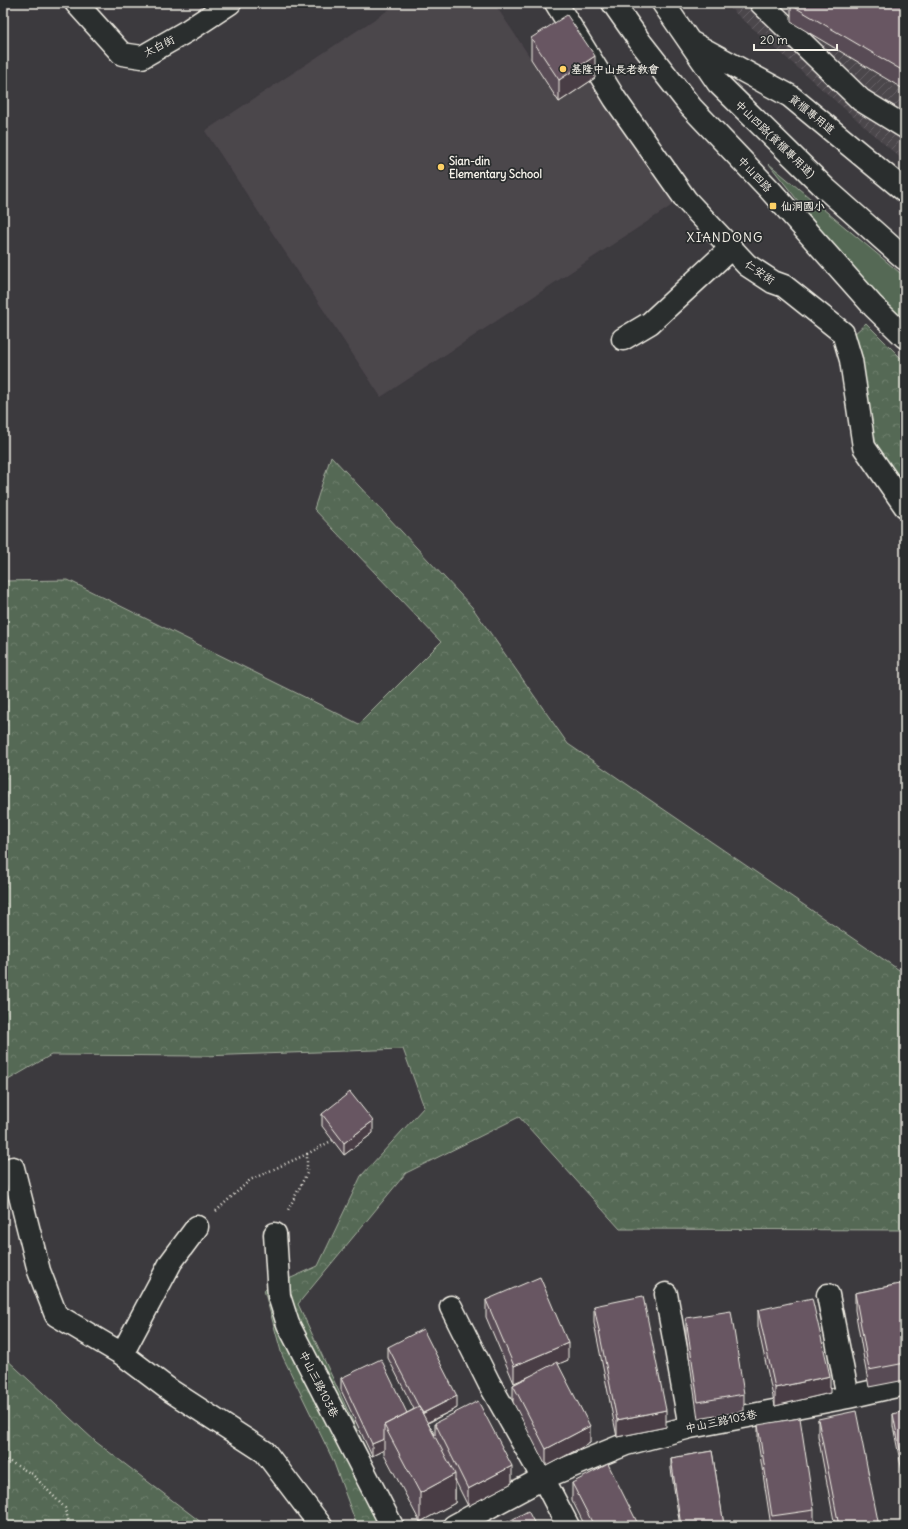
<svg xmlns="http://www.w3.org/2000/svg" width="908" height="1529" font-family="Delius,'LXGW WenKai TC',sans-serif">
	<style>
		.built { fill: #4c464c }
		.industrial { fill: url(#industrial-furrows) }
		.green { fill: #556954; stroke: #a4ad9e }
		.forest { fill: url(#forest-crowns); stroke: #a4ad9e }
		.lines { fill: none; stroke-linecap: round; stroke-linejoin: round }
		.minor-casing { stroke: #f4f1e8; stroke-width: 25 }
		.path { stroke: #f4f1e8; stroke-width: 2.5; stroke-dasharray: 1 3; stroke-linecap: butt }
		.minor { stroke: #2a2d2e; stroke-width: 22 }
		.wall { fill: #594b54; stroke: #f4f1e8 }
		.shaded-wall { fill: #483d45; stroke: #f4f1e8 }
		.building { fill: #675762; stroke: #f4f1e8 }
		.poi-dot { fill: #ffd166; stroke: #2a2d2e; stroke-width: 1.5 }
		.labels { text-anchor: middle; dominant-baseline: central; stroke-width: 3.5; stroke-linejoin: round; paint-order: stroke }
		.street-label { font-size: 11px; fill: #f4f1e8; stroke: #2a2d2e }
		.poi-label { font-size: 11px; font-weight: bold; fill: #f4f1e8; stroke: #2a2d2e; text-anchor: start }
		.quarter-label { font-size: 13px; letter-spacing: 1px; fill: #f4f1e8; stroke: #2a2d2e }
	</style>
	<defs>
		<pattern id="industrial-furrows" width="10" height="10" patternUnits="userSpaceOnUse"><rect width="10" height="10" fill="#4c464c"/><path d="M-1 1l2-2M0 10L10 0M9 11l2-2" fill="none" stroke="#666166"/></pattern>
		<pattern id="forest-crowns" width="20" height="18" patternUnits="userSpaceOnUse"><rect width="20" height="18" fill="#556954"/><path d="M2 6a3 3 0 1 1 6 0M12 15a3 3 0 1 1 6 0" fill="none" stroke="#6e7f6d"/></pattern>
	</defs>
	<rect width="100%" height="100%" fill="#3c3a3e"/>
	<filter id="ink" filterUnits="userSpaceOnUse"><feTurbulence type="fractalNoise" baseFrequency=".025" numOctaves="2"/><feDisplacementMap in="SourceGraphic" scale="8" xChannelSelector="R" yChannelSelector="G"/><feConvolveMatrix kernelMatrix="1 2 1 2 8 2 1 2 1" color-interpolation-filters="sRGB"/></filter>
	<g filter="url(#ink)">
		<path class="built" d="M399 3H494L559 101 595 78 677 202 381 397 205 131Z"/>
		<path class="industrial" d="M724 3H905V162Z"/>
		<path class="green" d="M769 164 905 277V321L865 286Z"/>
		<path class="forest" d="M866 323 905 362V497L868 444 850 338Z
			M331 456 472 607 568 744 905 974V1230L620 1229 519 1117 406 1173 298 1304 402 1526H357L333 1460 282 1355 264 1290 318 1266 361 1176 424 1107 403 1049 203 1056 51 1055 3 1083V581L68 580 359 724 441 642 314 509Z
			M3 1356 96 1442 206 1526H3Z"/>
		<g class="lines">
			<g class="minor-casing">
				<path id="minor" d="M76 3 122 54 142 57 189 30 230 3
					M556 3 615 99 686 200 747 265 773 282 784 286 843 333 851 360 864 447 905 506
					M613 3 641 43 691 107 770 190 873 306 905 337
					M663 3 718 83 825 188 905 259
					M761 3 861 100 905 127
					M692 43 790 96 905 191
					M623 339 650 323 731 248
					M13 1168 39 1271 56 1315 122 1354 171 1391 265 1452 321 1526
					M275 1234 279 1296 288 1324 392 1526
					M666 1294 690 1427
					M828 1295 848 1397
					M451 1307 489 1383 543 1478 568 1526
					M122 1354 171 1262 197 1227
					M454 1526 543 1478 626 1444 690 1427 848 1397 905 1384"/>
			</g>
			<path class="path" d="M307 1154 333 1140
				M216 1211 250 1180 307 1154V1173L287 1212
				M3 1458 32 1474 65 1508 70 1526"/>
			<use href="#minor" class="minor"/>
		</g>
		<path class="wall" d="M905 3V90L791 22V5Z
			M531 38 595 78 559 102 531 59Z
			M322 1114 373 1133 344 1155 322 1126Z
			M905 1283V1380L869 1387 855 1310V1293Z
			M486 1300 568 1360 558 1364 590 1443 546 1466 513 1402V1385L534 1374 514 1383 486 1317Z
			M594 1306 666 1427 617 1437 594 1323Z
			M758 1310 830 1393 775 1406 758 1327Z
			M686 1318 744 1394V1411L698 1419 686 1335Z
			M388 1347 457 1408 428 1423 435 1435V1423L512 1483 468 1506 455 1480V1503L420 1522 384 1454V1450L372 1456 341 1390V1378L407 1413 414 1409 388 1358Z
			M905 1411V1486L893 1426V1414Z
			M818 1419 879 1526H835L818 1436Z
			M758 1425 814 1510V1526H771L758 1442Z
			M712 1451 724 1526H680L671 1469V1458Z
			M572 1483 639 1526H585L572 1500Z"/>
		<path class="shaded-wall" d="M148 3H154L148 7Z
			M595 56V78L559 102V80Z
			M373 1121V1133L344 1155V1143Z
			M568 1343V1360L514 1383V1366Z
			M830 1376V1393L775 1406V1388Z
			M457 1396V1408L422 1425V1414Z
			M666 1410V1427L617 1437V1420Z
			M590 1426V1443L546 1466V1449Z
			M384 1439V1450L372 1456V1444Z
			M512 1466V1483L468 1506V1489Z
			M455 1474V1503L420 1522V1493Z"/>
		<path class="building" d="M792 3H905V72L791 5Z
			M567 15 595 56 559 80 531 38Z
			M350 1092 373 1121 344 1143 322 1114Z
			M540 1277 568 1343 514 1366 486 1300Z
			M905 1283V1363L869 1370 855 1293Z
			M643 1296 666 1410 617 1420 594 1306Z
			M812 1298 830 1376 775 1388 758 1310Z
			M731 1311 744 1394 698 1402 686 1318Z
			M423 1329 457 1396 423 1413 419 1407 388 1347Z
			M381 1359 407 1413 384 1425V1439L372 1444 341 1378Z
			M557 1362 590 1426 546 1449 513 1385Z
			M478 1401 512 1466 468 1489 435 1423Z
			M419 1407 455 1474 420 1493 384 1425Z
			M856 1411 879 1526H839L818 1419Z
			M905 1411V1475L893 1414Z
			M800 1418 814 1510 772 1516 758 1425Z
			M712 1451 724 1525 681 1526 671 1458Z
			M608 1464 639 1526H594L572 1483Z
			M528 1511 536 1526H500Z"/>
	</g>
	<g class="poi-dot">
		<circle cx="563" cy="69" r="4"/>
		<circle cx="441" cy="167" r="4"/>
		<rect x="769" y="202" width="8" height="8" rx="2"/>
	</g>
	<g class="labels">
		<g class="street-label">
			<text transform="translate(159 46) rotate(-27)">太白街</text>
			<text transform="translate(812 114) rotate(39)">貨櫃專用道</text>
			<text transform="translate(775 139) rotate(44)">中山四路(貨櫃專用道)</text>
			<text transform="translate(755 174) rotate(47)">中山四路</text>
			<text transform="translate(760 272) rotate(34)">仁安街</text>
			<text transform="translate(319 1384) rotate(63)">中山三路103巷</text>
			<text transform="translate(721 1421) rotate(-12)">中山三路103巷</text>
		</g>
		<g class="poi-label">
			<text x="571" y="69">基隆中山長老教會</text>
			<text x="449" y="161">Sian-din<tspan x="449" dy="13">Elementary School</tspan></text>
			<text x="781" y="206">仙洞國小</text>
		</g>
		<g class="quarter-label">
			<text x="725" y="237">XIANDONG</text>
		</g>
	</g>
	<rect width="908" height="1529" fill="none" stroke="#2a2d2e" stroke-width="16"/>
	<rect x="8" y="8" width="892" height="1513" fill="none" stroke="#f4f1e8" stroke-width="1.5" filter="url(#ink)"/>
	<path d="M754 44v6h83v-6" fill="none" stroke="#f4f1e8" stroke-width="2"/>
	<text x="760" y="44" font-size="12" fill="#f4f1e8" stroke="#2a2d2e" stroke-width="3" paint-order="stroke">20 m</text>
</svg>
